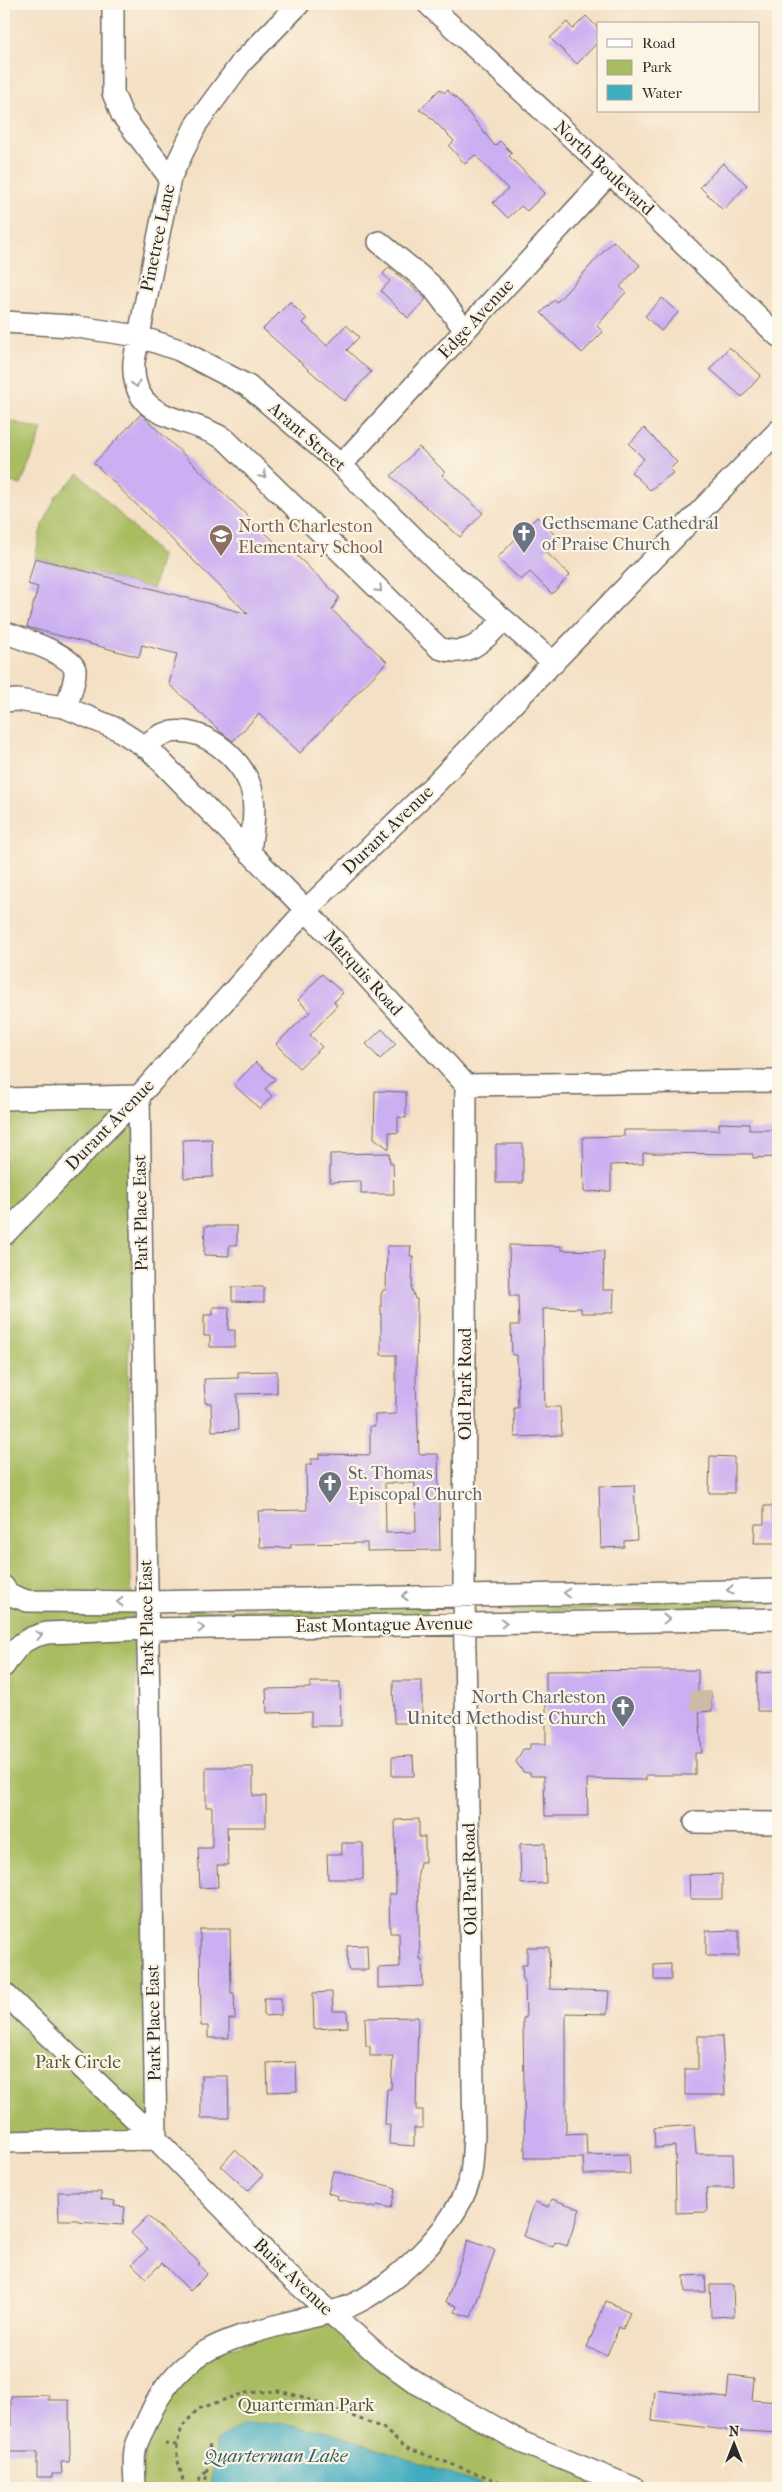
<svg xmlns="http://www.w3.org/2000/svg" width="782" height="2492" font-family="'IM FELL French Canon',serif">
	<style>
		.green { fill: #a8bc61; stroke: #6a7446 }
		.water { fill: #40acbf; stroke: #366c75 }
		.building { fill: #caaff2; fill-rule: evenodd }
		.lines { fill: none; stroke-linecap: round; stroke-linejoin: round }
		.minor-tunnel { stroke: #ccbca5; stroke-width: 21; stroke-dasharray: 21 11; stroke-linecap: butt }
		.minor-casing { stroke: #716a61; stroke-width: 24 }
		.path { stroke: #716a61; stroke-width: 3; stroke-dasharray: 4 4; stroke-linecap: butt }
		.minor { stroke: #fff; stroke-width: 21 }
		.oneway { stroke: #a0a0a0 }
		.labels { text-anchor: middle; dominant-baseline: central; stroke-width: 4.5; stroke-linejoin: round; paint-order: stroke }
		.street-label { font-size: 18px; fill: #2b2b2b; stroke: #fcf5e5 }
		.worship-label { font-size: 18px; fill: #5b616d; stroke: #fcf5e5; text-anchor: start }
		.education-label { font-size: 18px; fill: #785e54; stroke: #fcf5e5; text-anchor: start }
		.park-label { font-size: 18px; fill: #50563b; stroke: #fcf5e5 }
		.water-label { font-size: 19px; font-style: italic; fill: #335f66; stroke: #fcf5e5 }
	</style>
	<rect width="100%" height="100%" fill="#fcf5e5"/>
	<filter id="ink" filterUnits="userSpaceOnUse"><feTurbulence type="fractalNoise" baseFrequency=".02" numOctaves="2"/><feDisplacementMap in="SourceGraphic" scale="10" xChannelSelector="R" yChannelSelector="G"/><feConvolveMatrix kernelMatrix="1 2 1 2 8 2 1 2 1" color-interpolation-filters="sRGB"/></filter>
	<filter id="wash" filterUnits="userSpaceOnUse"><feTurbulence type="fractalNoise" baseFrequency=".0096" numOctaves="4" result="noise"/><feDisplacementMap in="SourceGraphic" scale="20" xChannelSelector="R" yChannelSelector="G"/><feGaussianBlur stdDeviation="1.12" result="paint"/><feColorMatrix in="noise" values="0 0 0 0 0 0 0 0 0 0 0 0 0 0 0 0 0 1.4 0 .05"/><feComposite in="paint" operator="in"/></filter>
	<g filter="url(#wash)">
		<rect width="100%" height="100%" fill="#f4e0c4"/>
		<path class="green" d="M4 419 42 430 21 485 4 480Z
			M79 473 162 556 153 589 35 558 41 529 56 496Z
			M139 1096 128 1367 131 1577 156 2139 4 2142V1099Z
			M756 1599 773 1601 775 1604 513 1612 504 1608 506 1603Z
			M426 1605 428 1609 426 1615 187 1623 185 1618 188 1610Z
			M328 2313 382 2360 630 2488H137L156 2402 185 2365Z"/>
		<path class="water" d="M281 2422 310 2430 321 2429 490 2488H210L217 2440 244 2424Z"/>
		<g id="blocks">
			<path class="building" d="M586 16 598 28V42L577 64 550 38 567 22 573 29Z
				M440 89 444 93 447 90 458 100 495 146 500 141 512 153 509 156 545 193 527 211 521 206 508 218 493 203 508 189 475 155 465 164 449 146 454 141 427 114 419 110Z
				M723 163 747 185 723 210 700 187Z
				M613 241 640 265 620 287 626 292 597 326 603 332 582 353 541 313 554 300 557 302Z
				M389 267 426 299 408 318 381 291 390 281 383 274Z
				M662 298 678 313 661 331 645 316Z
				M290 302 307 319 303 323 327 346 346 325 359 337 347 350 371 372 344 401 263 329Z
				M729 347 761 375 742 397 710 369Z
				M141 414 281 548 285 544 339 597 332 610 387 662 300 753 259 714 233 741 221 732 169 684 177 654 142 645 139 657 27 627 38 587 28 584 35 558 248 614 94 463Z
				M644 428 677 462 670 469 673 473 650 490 631 472 644 459 629 444Z
				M419 447 445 472 442 475 483 513 460 537 391 476Z
				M537 517 558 538 545 551 570 575 552 594 530 572 521 580 497 558Z
				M322 974 343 993 334 1002 337 1005 310 1035 322 1047 299 1068 276 1044 310 1012 298 1000Z
				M382 1029 396 1044 380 1059 366 1044Z
				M256 1062 275 1079 265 1089 272 1096 260 1109 234 1085Z
				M375 1091 406 1092V1118L398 1117V1133L389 1132V1149L374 1138Z
				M719 1123 749 1124V1130H778V1157L753 1158V1154L643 1153V1164L611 1165V1191L584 1192 583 1137 624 1136V1130H719Z
				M212 1139 213 1177 184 1178 183 1140Z
				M496 1144H523V1183H496Z
				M389 1153 390 1163H393L394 1194H361V1181L330 1182V1154Z
				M205 1226H237V1245H229V1256L204 1255Z
				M509 1245 561 1246V1250L604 1251 603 1290H614L613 1313H581V1308L543 1309 545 1407H560L562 1435 515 1437 514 1408H518L517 1355H512L511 1325H519L518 1296H510Z
				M387 1246H411L410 1256H413L412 1289 415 1299H417L416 1383 419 1454H438L440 1550 367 1551V1543L291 1544V1548L260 1547 258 1511 307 1510 306 1465H311V1459H319V1454L370 1455V1426H375V1415L396 1414V1355H381V1295L383 1290H386ZM385 1483H415L416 1532 386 1533Z
				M232 1287H264V1302L232 1301Z
				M213 1307H229L228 1330H235V1347H210V1336H204V1315H213Z
				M277 1371V1393L237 1394 238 1430 212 1431 211 1403H205L204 1379 238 1378V1372Z
				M710 1456 734 1457V1493H709Z
				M634 1485 637 1540 624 1541V1547L601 1548 599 1486Z
				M764 1506H778V1543H754L755 1524H764Z
				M698 1670V1692H711L712 1711 699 1712 702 1753H695V1775H646V1780L587 1779 588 1816H545L544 1776H531L530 1773 523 1772 516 1762 523 1749H530V1744H546V1671Z
				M778 1672V1711H757V1673Z
				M393 1681H422V1723H394Z
				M310 1682H340L341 1726H311V1712L267 1713 266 1689 310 1688Z
				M413 1756 414 1776H392V1757Z
				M206 1767H253V1796H266V1827H227L228 1865H217L218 1887 200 1888 198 1848H212V1807H206Z
				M419 1819V1837H425V1862H420L418 1874 420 1959H422L423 1986 378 1988V1968L400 1967 399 1933H390L389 1894H396L395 1820Z
				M342 1843H363V1879H328L327 1854H342Z
				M545 1843 546 1883 521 1884 520 1844Z
				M722 1874V1899H690L689 1875Z
				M200 1929H230L231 1993H234L235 2019H229V2038H208V2026H201Z
				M739 1930V1956H706V1931Z
				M367 1945 368 1970H348L347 1946Z
				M527 1947H549L550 1989 609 1991 607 2014 566 2013V2134L586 2133 587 2155 629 2154 630 2174H584L583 2158H525L523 2018H526L525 1981H523L522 1965H527Z
				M671 1964V1980H654V1965Z
				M332 1992 333 2011H347L348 2027 314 2029 313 1993Z
				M264 1998H281V2015L264 2016Z
				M418 2017 416 2110H423V2128H414V2146L389 2144 390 2125 385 2124 387 2089H391L393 2056H370V2046H366L365 2018Z
				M698 2036H722L725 2095H685V2069H698Z
				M296 2062 297 2091 268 2092 267 2063Z
				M201 2076H228L229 2118H201Z
				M694 2125 696 2154H733L734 2188H706L707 2212 676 2213 675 2146 655 2148 654 2128Z
				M235 2150 263 2175 248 2191 221 2166Z
				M333 2171 396 2188 391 2208 377 2205 376 2208 337 2199 338 2196 328 2193Z
				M58 2192H101V2199L115 2201 114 2206 125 2207 123 2225 78 2222V2220H59Z
				M552 2199 580 2209 567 2246 555 2242 553 2247 523 2236 535 2202 549 2207Z
				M148 2216 200 2263 198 2264 207 2274 190 2291 162 2263 146 2278 132 2264 148 2249 131 2233Z
				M468 2240 495 2250 471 2317 455 2312 457 2306 446 2302Z
				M705 2275 706 2292H685L684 2276Z
				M710 2285H733L734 2316 711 2317Z
				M606 2301 630 2312 623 2329 619 2327 607 2355 587 2347Z
				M729 2375 754 2378 752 2400 778 2402V2433L726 2430 652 2421 655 2390 727 2398Z
				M49 2395V2400H69L70 2454 69 2462H61L62 2474H52V2477H37V2452H4V2426H11V2396Z"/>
		</g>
	</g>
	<g filter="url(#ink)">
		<use href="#blocks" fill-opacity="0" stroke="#716a61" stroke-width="1"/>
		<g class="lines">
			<path class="minor-tunnel" d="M701 1691V1710"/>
			<g class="minor-casing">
				<path id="minor" d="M113 4V93L122 115 170 178
					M299 4 242 62 197 123 170 178 134 361C130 424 187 414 226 440L439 648C469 659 484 640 503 620
					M428 4 610 173 778 336
					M379 242 430 284 465 330
					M4 322 71 326 138 336 179 350 248 386 341 465 441 565 554 663
					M341 465 610 173
					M4 632C17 637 74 655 75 670 76 681 69 697 66 708
					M4 701 17 700 64 707 117 729 150 750 306 910 466 1085 778 1081
					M144 747C151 741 158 735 167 733 201 724 241 756 251 788 257 808 252 832 250 853
					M4 1099 139 1096 156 2139 4 2142
					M4 1235 139 1096 306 910 435 784 778 431
					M4 1587 8 1594 27 1601 147 1602 778 1590
					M4 1666C17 1646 23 1638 47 1633L148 1629 778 1619
					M695 1822 778 1823
					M4 1993 156 2139 291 2278 383 2359 415 2382 521 2442 634 2488
					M135 2488C135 2477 133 2462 135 2450 137 2440 144 2429 148 2419 176 2354 219 2341 283 2324 307 2317 334 2314 356 2303 399 2282 461 2222 471 2173 473 2161 473 2148 474 2136L464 1595 466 1085"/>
			</g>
			<path class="path" d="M165 2444 177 2445
				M185 2488 177 2457V2444L182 2427 198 2409 244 2393 278 2391 300 2396 383 2428 404 2447 517 2488
				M196 2488 200 2478 206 2471
				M205 2488 210 2442"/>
			<use href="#minor" class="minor"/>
		</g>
		<defs><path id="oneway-chevron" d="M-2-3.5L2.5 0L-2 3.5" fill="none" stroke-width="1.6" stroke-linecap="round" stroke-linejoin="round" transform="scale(1.25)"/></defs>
		<g class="oneway">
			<use href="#oneway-chevron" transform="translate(136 384) rotate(73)"/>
			<use href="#oneway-chevron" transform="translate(263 475) rotate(45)"/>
			<use href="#oneway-chevron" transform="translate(379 589) rotate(46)"/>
			<use href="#oneway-chevron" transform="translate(730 1590) rotate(179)"/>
			<use href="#oneway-chevron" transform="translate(567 1593) rotate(179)"/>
			<use href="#oneway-chevron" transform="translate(405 1596) rotate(179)"/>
			<use href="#oneway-chevron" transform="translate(120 1602) rotate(-180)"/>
			<use href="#oneway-chevron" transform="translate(666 1619) rotate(-1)"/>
			<use href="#oneway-chevron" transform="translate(504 1623) rotate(-1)"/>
			<use href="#oneway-chevron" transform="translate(201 1628) rotate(-1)"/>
			<use href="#oneway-chevron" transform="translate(39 1635) rotate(-14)"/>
		</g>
	</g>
	<defs>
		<g id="church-pin" transform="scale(1.25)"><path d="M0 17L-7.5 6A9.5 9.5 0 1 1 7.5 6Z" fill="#6b7280" stroke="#fcf5e5"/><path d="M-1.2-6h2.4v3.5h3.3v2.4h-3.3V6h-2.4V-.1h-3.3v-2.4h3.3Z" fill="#fff"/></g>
		<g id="school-pin" transform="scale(1.25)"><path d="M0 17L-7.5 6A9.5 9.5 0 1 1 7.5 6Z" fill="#8d6e63" stroke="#fcf5e5"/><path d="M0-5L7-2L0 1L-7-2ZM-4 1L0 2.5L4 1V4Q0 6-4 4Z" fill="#fff"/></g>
	</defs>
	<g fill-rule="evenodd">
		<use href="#church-pin" x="524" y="533"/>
		<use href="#school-pin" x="221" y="536"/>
		<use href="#church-pin" x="330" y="1483"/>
		<use href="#church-pin" x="623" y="1707"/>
	</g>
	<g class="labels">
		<g class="street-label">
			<text transform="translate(604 168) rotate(43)">North Boulevard</text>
			<text transform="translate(158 238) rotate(-78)">Pinetree Lane</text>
			<text transform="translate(476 319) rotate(-47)">Edge Avenue</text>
			<text transform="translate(307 437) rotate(41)">Arant Street</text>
			<text transform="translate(388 830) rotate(-44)">Durant Avenue</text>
			<text transform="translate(363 973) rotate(48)">Marquis Road</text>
			<text transform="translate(110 1125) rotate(-46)">Durant Avenue</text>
			<text transform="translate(141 1213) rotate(-91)">Park Place East</text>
			<text transform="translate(465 1384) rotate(-90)">Old Park Road</text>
			<text transform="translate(147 1618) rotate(-91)">Park Place East</text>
			<text transform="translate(384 1625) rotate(-1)">East Montague Avenue</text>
			<text transform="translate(470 1879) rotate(-91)">Old Park Road</text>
			<text transform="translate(154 2023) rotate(-91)">Park Place East</text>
			<text transform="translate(293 2277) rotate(44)">Buist Avenue</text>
		</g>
		<g class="worship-label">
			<text x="542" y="523">Gethsemane Cathedral<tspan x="542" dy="21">of Praise Church</tspan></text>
			<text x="348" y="1473">St. Thomas<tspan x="348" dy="21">Episcopal Church</tspan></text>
			<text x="606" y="1697" text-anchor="end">North Charleston<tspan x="606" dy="21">United Methodist Church</tspan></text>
		</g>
		<g class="education-label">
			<text x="238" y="526">North Charleston<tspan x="238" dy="21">Elementary School</tspan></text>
		</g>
		<g class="park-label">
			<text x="78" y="2062">Park Circle</text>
			<text x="306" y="2405">Quarterman Park</text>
		</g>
		<g class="water-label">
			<text x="276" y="2456">Quarterman Lake</text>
		</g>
	</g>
	<rect width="782" height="2492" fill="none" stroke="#fcf5e5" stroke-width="20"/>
	<rect x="597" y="22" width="162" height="90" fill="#fcf5e5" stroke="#a8a49b"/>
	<rect x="607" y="39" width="25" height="8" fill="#ffffff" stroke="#a8a49b"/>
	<text x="642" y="48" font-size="15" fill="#2b2b2b">Road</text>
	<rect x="607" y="60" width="25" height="15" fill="#a8bc61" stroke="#a8a49b"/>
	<text x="642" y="72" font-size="15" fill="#2b2b2b">Park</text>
	<rect x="607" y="85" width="25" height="15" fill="#40acbf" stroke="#a8a49b"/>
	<text x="642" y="98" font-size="15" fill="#2b2b2b">Water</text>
	<g transform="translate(734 2444)" stroke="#fcf5e5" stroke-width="4" paint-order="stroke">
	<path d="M0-4L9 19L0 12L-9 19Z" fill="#2b2b2b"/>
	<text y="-8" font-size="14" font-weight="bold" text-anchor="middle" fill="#2b2b2b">N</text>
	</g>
</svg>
